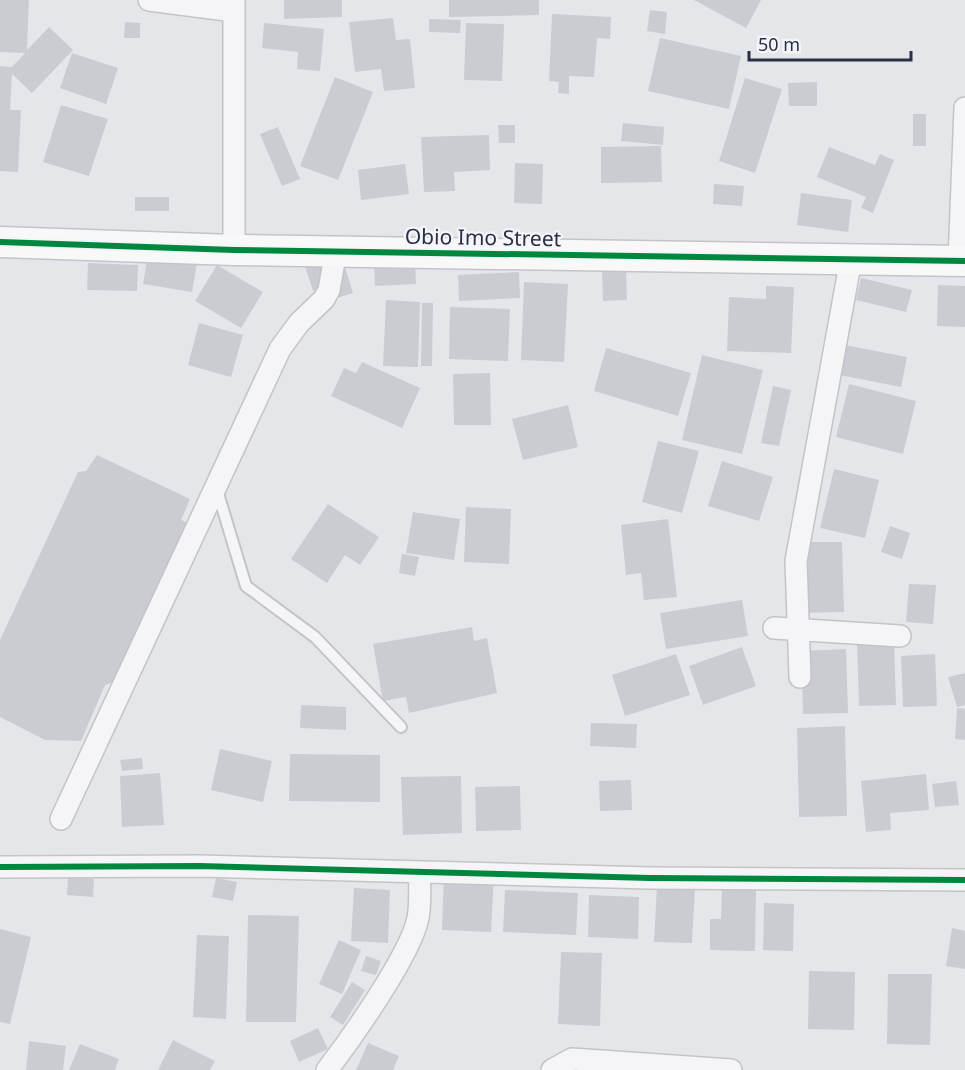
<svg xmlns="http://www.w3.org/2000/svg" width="965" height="1070" font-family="'Noto Sans',sans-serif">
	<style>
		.building { fill: #cbccd1 }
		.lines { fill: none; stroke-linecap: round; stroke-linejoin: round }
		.lane-casing { stroke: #c3c4c8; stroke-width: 14 }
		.street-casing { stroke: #c3c4c8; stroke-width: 24 }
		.secondary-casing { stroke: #c3c4c8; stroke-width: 33 }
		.lane { stroke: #f5f5f7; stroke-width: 10 }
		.street { stroke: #f5f5f7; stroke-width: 21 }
		.secondary { stroke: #f8f8f8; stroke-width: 30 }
		.cycleway-casing { stroke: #f3f5f9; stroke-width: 10 }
		.cycleway { stroke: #00873e; stroke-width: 6 }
		.labels { text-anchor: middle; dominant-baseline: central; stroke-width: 4.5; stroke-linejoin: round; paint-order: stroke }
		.street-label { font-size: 21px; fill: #2a2f46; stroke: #f3f5f9 }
	</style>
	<rect width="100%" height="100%" fill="#e5e6ea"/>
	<path class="building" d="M0 0H29L27 50 49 27 73 50 32 93 12 74 10 110H21L18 172 0 171V66L12 67 25 53 0 52Z
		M284 0H342V17L284 19Z
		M449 0H539V15L449 17Z
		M694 0H761L746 28Z
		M650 10 667 12 665 34 647 31Z
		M552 14 611 17 610 39 597 38 594 77 569 76V94L558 93 559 82 549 81Z
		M393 18 396 40 410 39 415 88 384 91 381 69 355 72 349 22Z
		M429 19 461 20 460 33 429 32Z
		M125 22 140 23V38H124Z
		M264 23 324 29 320 71 297 69 298 52 262 48Z
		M466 23 504 24 502 81 464 80Z
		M660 38 741 56 729 109 648 91Z
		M72 53 118 68 106 104 60 88Z
		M335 77 373 92 338 180 300 166Z
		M745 78 782 89 755 173 719 161Z
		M817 82V106H789L788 83Z
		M61 105 108 119 89 176 43 162Z
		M913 114H926V146H913Z
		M623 123 664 127 663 145 621 141Z
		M498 125H515V143H499Z
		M278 127 300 179 282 186 260 134Z
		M489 135 490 170 454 172 455 191 424 192 421 137Z
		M661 146 662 182 601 183V147Z
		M829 147 875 165 880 154 894 160 873 213 861 208 866 197 817 177Z
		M515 163 543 164 542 204 514 203Z
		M405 164 409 194 361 200 358 170Z
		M714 184 744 186 742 206 713 204Z
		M801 193 852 200 848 232 797 225Z
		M135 197H169V211H135Z
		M148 255 197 263 192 292 143 284Z
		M341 255 353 293 328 301 324 288 313 291 305 266Z
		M415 260 416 284 375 286 374 262Z
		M88 263 138 265 137 291 87 290Z
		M217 265 263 292 241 328 195 301Z
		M626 269 627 300 603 301 602 270Z
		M519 272 520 298 459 301 458 275Z
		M861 278 912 290 906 312 856 300Z
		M524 282 568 284 564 362 521 360Z
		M938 285 965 286V327L937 326Z
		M766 286 794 287 791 353 727 351 729 297 766 299Z
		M386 300 420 302 418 367 383 366Z
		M422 303H433L432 366H421Z
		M450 307 510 309 508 361 449 359Z
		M199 323 243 335 231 377 188 365Z
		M840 344 907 357 901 387 834 374Z
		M606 348 691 373 678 416 594 391Z
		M702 355 763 370 742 454 682 440Z
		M362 362 420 388 402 428 331 396 344 368 356 373Z
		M490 373 491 425H454L453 374Z
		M849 384 916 401 903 454 836 437Z
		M773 386 791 390 779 446 761 443Z
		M568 405 578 447 523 460 512 419Z
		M658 441 699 451 682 513 642 502Z
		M97 455 190 499 181 520 193 525 118 681 105 685 81 741 45 740 0 717V640L78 472 86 471Z
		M722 461 773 477 759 521 708 506Z
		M834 469 879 480 865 538 820 528Z
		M328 504 379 537 360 565 345 555 327 583 291 559Z
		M466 507 511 509 509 564 464 562Z
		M413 512 460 519 454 560 406 553Z
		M668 519 677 597 644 600 641 573 626 575 621 525Z
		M890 526 910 533 902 559 881 552Z
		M802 542H842L844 612 803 613Z
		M402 554 419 557 415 576 399 573Z
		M909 584 936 585 933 624 906 622Z
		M742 600 748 636 666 649 660 613Z
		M472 627 474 641 487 638 497 693 409 713 406 697 383 701 373 644Z
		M894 641 896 705 859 706 857 642Z
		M742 647 756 686 703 705 689 666Z
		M846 649 848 713 803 714 801 651Z
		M676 654 690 695 625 716 612 675Z
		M935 654 937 706 903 707 901 656Z
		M965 673V705L957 707 948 677Z
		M301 705 346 707V730L300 728Z
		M957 708 965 709V740L955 739Z
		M591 723 637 724 636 748 590 746Z
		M845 726 847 816 799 817 797 728Z
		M220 749 272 761 263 802 211 790Z
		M290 754 380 755V802L289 801Z
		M142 758 143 769 122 771 120 760Z
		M160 773 164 825 122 827 120 776Z
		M926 774 929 810 890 813 891 830 866 832 861 781Z
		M461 776 462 833 403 835 401 777Z
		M631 780 632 810 600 811 599 781Z
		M956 781 959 805 935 807 932 784Z
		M520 786 521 830 476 831 475 787Z
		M444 873 494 875 491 932 442 930Z
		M68 877 94 879 93 897 67 895Z
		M216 878 237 882 233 901 212 897Z
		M657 886 695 887 692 943 654 942Z
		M354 888 390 890 388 943 351 941Z
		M722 888 756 889 755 951 710 950V919H721Z
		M505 890 578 893 576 935 503 932Z
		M589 895 639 897 638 939 588 937Z
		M764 903 794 904 793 951 763 950Z
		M248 915 299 916 296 1022H246Z
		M952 928 965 931V969L946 966Z
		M0 929 31 937 10 1024 0 1022Z
		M197 935 229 936 226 1019 193 1017Z
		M339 940 361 950 342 994 319 984Z
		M561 952 602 953 600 1026 558 1024Z
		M366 956 381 961 376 975 361 971Z
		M809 971 855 972 854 1030 808 1029Z
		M888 974H932L930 1045 887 1044Z
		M352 982 365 990 343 1025 330 1017Z
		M318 1028 328 1049 299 1062 290 1041Z
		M173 1040 215 1061 210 1070H158Z
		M29 1041 66 1046 63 1070H26Z
		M368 1043 399 1056 393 1070H356Z
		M80 1044 119 1059 115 1070H69Z"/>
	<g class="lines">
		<g class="lane-casing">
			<path id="lane" d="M217 490 246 586 315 637 401 727"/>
		</g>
		<g class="street-casing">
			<path id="street" d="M149 0 234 11
				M234 250V0
				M959 261 965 108
				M774 628 900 636
				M800 677 796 561 851 259
				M61 819 280 349 299 323 324 299 329 290 336 251
				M0 867 199 866 650 878 965 880
				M327 1070C351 1039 411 954 418 918 421 903 419 887 420 872
				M552 1070 572 1059 731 1070"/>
		</g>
		<g class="secondary-casing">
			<path id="secondary" d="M0 242 234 250 965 261"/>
		</g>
		<use href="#lane" class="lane"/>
		<use href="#street" class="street"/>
		<use href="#secondary" class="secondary"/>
		<g class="cycleway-casing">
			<path id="cycleway" d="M0 242 234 250 965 261
				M0 867 199 866 650 878 965 880"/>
		</g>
		<use href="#cycleway" class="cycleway"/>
	</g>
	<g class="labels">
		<g class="street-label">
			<text transform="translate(483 237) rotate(1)">Obio Imo Street</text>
		</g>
	</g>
	<path d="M749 51v9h162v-9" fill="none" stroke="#2a2f46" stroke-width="3"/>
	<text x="758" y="51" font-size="18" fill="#2a2f46" stroke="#f3f5f9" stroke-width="4.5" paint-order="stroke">50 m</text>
</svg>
